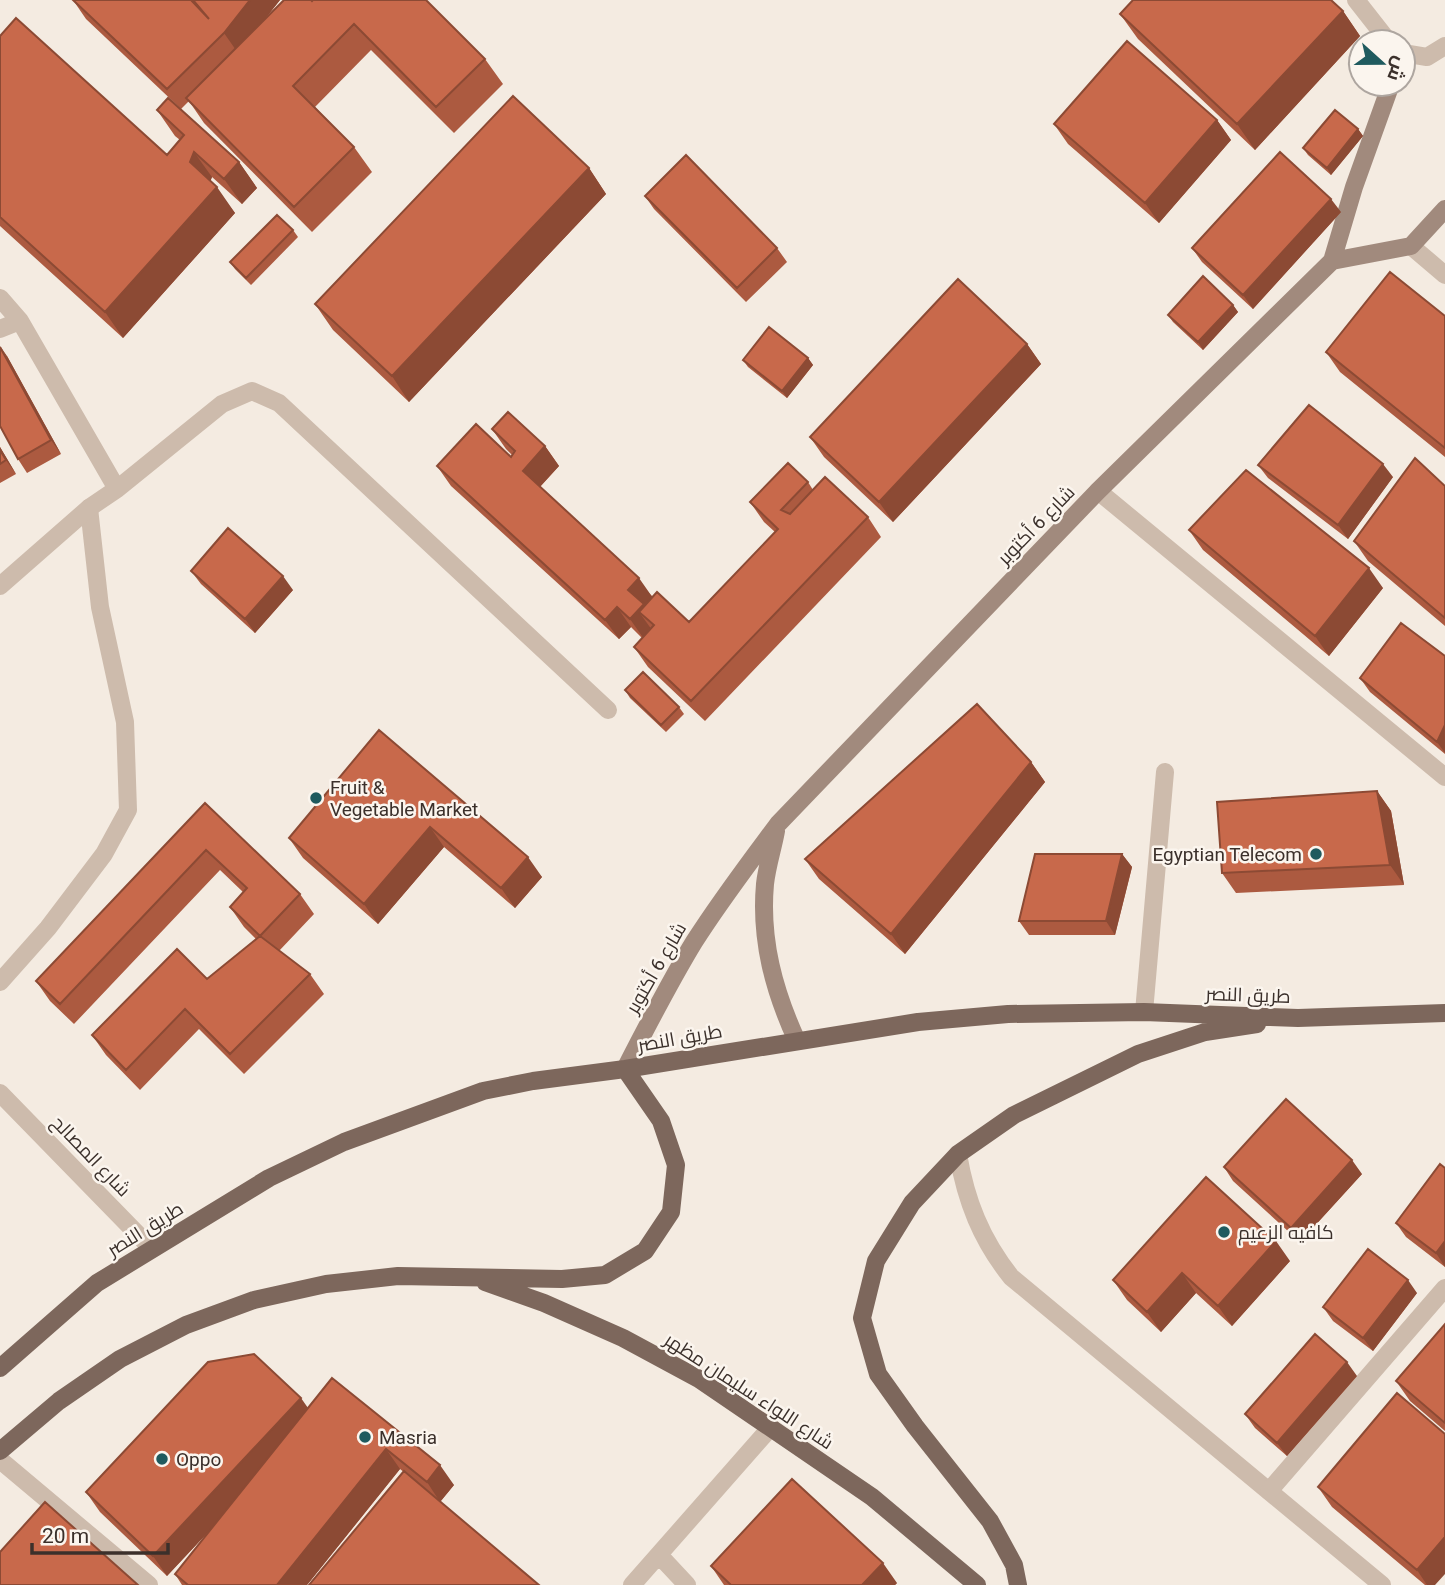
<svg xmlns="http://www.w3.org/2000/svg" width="1445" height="1585" font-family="Roboto,Cairo,sans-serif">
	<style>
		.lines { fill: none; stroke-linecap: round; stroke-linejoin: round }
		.lane { stroke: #cdbbac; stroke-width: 18 }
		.street { stroke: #cdbbac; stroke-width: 18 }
		.secondary { stroke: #a18a7d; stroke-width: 18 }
		.primary { stroke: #7d675c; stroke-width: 18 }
		.wall { fill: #ac5a40 }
		.shaded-wall { fill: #8c4a34 }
		.building { fill: #c8694b; stroke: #8c4a34; stroke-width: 2 }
		.poi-dot { fill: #1f5a5e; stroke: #fbf5ee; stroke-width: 2.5 }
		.labels { text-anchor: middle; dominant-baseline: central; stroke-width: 5; stroke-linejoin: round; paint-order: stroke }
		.street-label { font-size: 19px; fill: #3b302b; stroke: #fbf5ee }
		.poi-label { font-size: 19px; fill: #3b302b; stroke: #fbf5ee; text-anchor: start }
	</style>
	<rect width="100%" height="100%" fill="#f4ebe1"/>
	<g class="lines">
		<path class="lane" d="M0 982 48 928 104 854 128 810 125 722 100 607 89 508
			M1144 1012 1165 772
			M958 1154C966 1201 981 1239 1011 1277L1382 1585"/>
		<path class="street" d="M1356 0 1389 42
			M1403 53 1427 57 1445 46
			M1411 246 1445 275
			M0 298 20 321 117 489
			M0 329 20 321
			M1098 491 1445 777
			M0 586 89 508 117 489 222 404 252 391 279 403 608 710
			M0 1093 151 1248
			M0 1460 149 1585
			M1269 1491 1445 1288
			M659 1555 687 1585
			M632 1585 771 1427"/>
		<path class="secondary" d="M1403 59 1405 55
			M1332 261 1411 246 1445 209
			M776 831C773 848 767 866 765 884 760 940 774 991 797 1041
			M625 1069C647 1026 669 983 694 942 720 901 749 863 778 824L1098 491 1332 261 1354 187 1391 84"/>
		<path class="primary" d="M485 1282 544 1303 623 1338 699 1379 872 1497 977 1585
			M0 1368 97 1283 269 1178 344 1142 483 1091 533 1081 625 1069 918 1022 1008 1014 1144 1012 1298 1018 1445 1013
			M0 1451 59 1401 120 1359 186 1325 254 1300 326 1284 398 1276 562 1279 605 1275 645 1251 671 1212 676 1165 661 1121 625 1069
			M1018 1585 1014 1565 990 1521 915 1426 878 1374 862 1318 876 1261 912 1203 958 1154 1014 1115 1138 1054 1205 1032 1257 1024"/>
	</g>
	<path class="wall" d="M73 0H280L264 20 312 1 485 59 503 84 454 133 371 50 315 107 354 147 372 172 312 232 204 123 189 101 181 109 86 19Z
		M1343 11 1360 36 1255 150 1138 39 1120 14Z
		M0 36 167 155 180 140 175 136 157 110 239 162 257 188 242 204 212 177 210 181 235 213 123 338 0 226Z
		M1217 120 1231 140 1159 223 1068 144 1054 124Z
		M1358 129 1363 136 1331 175 1308 155 1303 148Z
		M589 168 606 194 409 402 333 330 315 304Z
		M645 196 777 248 787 262 746 302 654 209Z
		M1341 212 1253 309 1202 262 1192 248Z
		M293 230 298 237 251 285 235 269 230 262Z
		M1233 305 1238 312 1203 350 1173 322 1168 315Z
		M1445 316V457L1340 372 1326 352Z
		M1027 344 1041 364 893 522 824 457 810 437Z
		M7 356 61 454 27 473 18 459Z
		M808 358 813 365 787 398 748 367 743 360Z
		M492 429 545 446 559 466 540 487 653 597 689 622 775 532 764 522 750 502 808 482 813 490 868 517 881 537 705 721 648 667 634 647 642 638 631 627 619 639 451 486 437 466 511 457 512 455 506 449Z
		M0 447 16 474 0 483Z
		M1258 465 1393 477 1348 539 1268 478Z
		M1445 486V626L1368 561 1354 541Z
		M1189 530 1383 588 1329 656 1203 550Z
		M191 571 293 590 255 633 201 584Z
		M1445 656V754L1370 692 1360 678Z
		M625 690 679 707 684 714 666 732 630 698Z
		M379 730 542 877 515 908 444 847 378 924 303 858 289 838Z
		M1031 762 1045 782 905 954 819 879 805 859Z
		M1377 791 1391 811 1404 885 1236 893 1222 873Z
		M205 803 300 894 314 914 279 951 310 974 324 994 244 1074 199 1029 140 1090 106 1055 92 1035 207 979 256 939 244 927 230 907 243 892 220 870 74 1024 50 1001 36 981Z
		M1122 854 1132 867 1115 935H1029L1019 921Z
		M1224 1167 1362 1174 1300 1242 1233 1181Z
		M1445 1168V1267L1406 1237 1396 1223Z
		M1290 1261 1232 1326 1196 1293 1161 1332 1127 1300 1113 1280Z
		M1417 1293 1373 1351 1333 1321 1323 1307Z
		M1445 1324V1431L1410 1401 1396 1381Z
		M1357 1376 1287 1456 1255 1428 1245 1414Z
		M308 1408 454 1485 440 1502 400 1469 307 1585H182L175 1574 211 1529 167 1576 100 1512 86 1492Z
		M1318 1487 1435 1585H1425L1332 1507Z
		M711 1566 897 1583 895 1585H724Z"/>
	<path class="shaded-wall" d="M250 0H280L238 53 224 33Z
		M1343 11 1360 36 1255 150 1237 124Z
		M1217 120 1231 140 1159 223 1145 203Z
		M1358 129 1363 136 1331 175 1327 168Z
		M194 152 212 177 208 188 190 162Z
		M239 162 257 188 242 204 224 179Z
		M589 168 606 194 409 402 392 376Z
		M217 187 235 213 123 338 105 312Z
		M1331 199 1341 212 1253 309 1243 295Z
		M1233 305 1238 312 1203 350 1198 342Z
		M1027 344 1041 364 893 522 879 502Z
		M0 346 7 356 61 454 51 440Z
		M808 358 813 365 787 398 782 391Z
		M545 446 559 466 536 491 523 471Z
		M0 447 16 474 6 460 0 450Z
		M1383 464 1393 477 1348 539 1338 525Z
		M1369 568 1383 588 1329 656 1315 636Z
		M283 576 293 590 255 633 245 619Z
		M639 578 653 598 639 612 652 630 644 639 630 619 628 590Z
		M617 607 631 627 619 639 605 620Z
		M1445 725V753L1437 742Z
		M1031 762 1045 782 905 954 891 934Z
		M1377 791 1391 811 1404 885 1390 865Z
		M430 827 444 847 378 924 364 904Z
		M1122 854 1132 867 1115 935 1106 921Z
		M528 857 542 877 515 908 501 888Z
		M1352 1160 1362 1174 1300 1242 1291 1228Z
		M1276 1241 1290 1261 1232 1326 1218 1306Z
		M1445 1241V1267L1436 1253Z
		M1182 1273 1196 1293 1161 1332 1147 1312Z
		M1408 1280 1417 1293 1373 1351 1363 1338Z
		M1347 1362 1357 1376 1287 1456 1277 1443Z
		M301 1398 315 1418 167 1576 153 1556Z
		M386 1449 400 1469 307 1585H277Z
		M440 1465 454 1485 440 1502 427 1482Z
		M1445 1537V1574L1435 1585H1427L1417 1570Z
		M883 1563 897 1583 895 1585H862Z"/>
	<path class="building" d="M73 0H191L209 19 193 0H250L224 33 167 89Z
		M284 0H311L312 1 313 0H426L485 59 436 107 354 24 293 86 354 147 294 207 186 98Z
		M1133 0H1331L1343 11 1237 124 1120 14Z
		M16 18 167 155 184 135 157 110 168 98 239 162 224 179 194 152 190 162 217 187 105 312 0 217V36Z
		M1127 41 1217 120 1145 203 1054 124Z
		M513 96 589 168 392 376 315 304Z
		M1335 110 1358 129 1327 168 1303 148Z
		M1280 152 1331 199 1243 295 1192 248Z
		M686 155 777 248 737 288 645 196Z
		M277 215 293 230 246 278 230 262Z
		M1390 272 1445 316V448L1326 352Z
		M1203 276 1233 305 1198 342 1168 315Z
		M958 279 1027 344 879 502 810 437Z
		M769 327 808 358 782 391 743 360Z
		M0 347 51 440 18 459 0 426Z
		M1309 405 1383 464 1338 525 1258 465Z
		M508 412 545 446 523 471 639 578 628 590 644 604 630 619 617 607 605 620 437 466 476 424 511 457 515 451 492 429Z
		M0 450 6 460 0 464Z
		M1415 458 1445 486V618L1354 541Z
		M788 463 808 482 781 510 790 514 825 477 868 517 691 701 634 647 654 625 639 612 657 592 689 622 778 529 750 502Z
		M1246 470 1369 568 1315 636 1189 530Z
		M228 528 283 576 245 619 191 571Z
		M1401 623 1445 656V725L1437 742 1360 678Z
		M643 672 679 707 661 725 625 690Z
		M977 704 1031 762 891 934 805 859Z
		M379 730 528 857 501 888 430 827 364 904 289 838Z
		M1377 791 1390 865 1222 873 1217 802Z
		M205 803 300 894 260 936 310 974 230 1054 185 1009 126 1070 92 1035 177 949 207 979 260 936 230 907 247 888 206 850 60 1004 36 981Z
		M1035 854H1122L1106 921H1019Z
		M1286 1099 1352 1160 1291 1228 1224 1167Z
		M1440 1164 1445 1168V1241L1436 1253 1396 1223Z
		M1206 1177 1276 1241 1218 1306 1182 1273 1147 1312 1113 1280Z
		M1368 1249 1408 1280 1363 1338 1323 1307Z
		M1445 1324V1423L1396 1381Z
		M1315 1334 1347 1362 1277 1443 1245 1414Z
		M254 1354 301 1398 153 1556 86 1492 208 1362Z
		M332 1378 440 1465 427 1482 386 1449 277 1585H188L175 1574Z
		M1397 1393 1445 1434V1537L1417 1570 1318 1487Z
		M404 1471 539 1585H309Z
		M792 1479 883 1563 862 1585H731L711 1566Z
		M45 1502 138 1585H0V1552Z"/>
	<g class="poi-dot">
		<circle cx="316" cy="798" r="7"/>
		<circle cx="1316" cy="854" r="7"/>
		<circle cx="1224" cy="1232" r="7"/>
		<circle cx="365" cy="1437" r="7"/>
		<circle cx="162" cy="1459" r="7"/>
	</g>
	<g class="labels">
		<g class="street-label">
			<text transform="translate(1036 525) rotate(-46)">شارع 6 أكتوبر</text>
			<text transform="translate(656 968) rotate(-60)">شارع 6 أكتوبر</text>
			<text transform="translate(1248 995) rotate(2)">طريق النصر</text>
			<text transform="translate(680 1038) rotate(-10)">طريق النصر</text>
			<text transform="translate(91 1156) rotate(46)">شارع المصالح</text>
			<text transform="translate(145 1229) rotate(-32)">طريق النصر</text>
			<text transform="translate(749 1391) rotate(33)">شارع اللواء سليمان مظهر</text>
		</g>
		<g class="poi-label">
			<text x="330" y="787">Fruit &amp;<tspan x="330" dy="22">Vegetable Market</tspan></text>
			<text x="1302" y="854" text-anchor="end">Egyptian Telecom</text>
			<text x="1238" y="1232">كافيه الزعيم</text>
			<text x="379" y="1437">Masria</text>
			<text x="176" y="1459">Oppo</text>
		</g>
	</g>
	<g transform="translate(1382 63) rotate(111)"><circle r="33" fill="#fbf5ee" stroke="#aea6a0" stroke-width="2"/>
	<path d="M0-5L12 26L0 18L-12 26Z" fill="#1f5a5e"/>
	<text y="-10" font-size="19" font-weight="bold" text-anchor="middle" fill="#3b302b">ش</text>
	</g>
	<path d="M32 1543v10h136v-10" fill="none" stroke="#3b302b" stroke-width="3.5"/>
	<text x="42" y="1543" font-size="21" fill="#3b302b" stroke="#fbf5ee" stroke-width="5" paint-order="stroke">20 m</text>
</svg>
